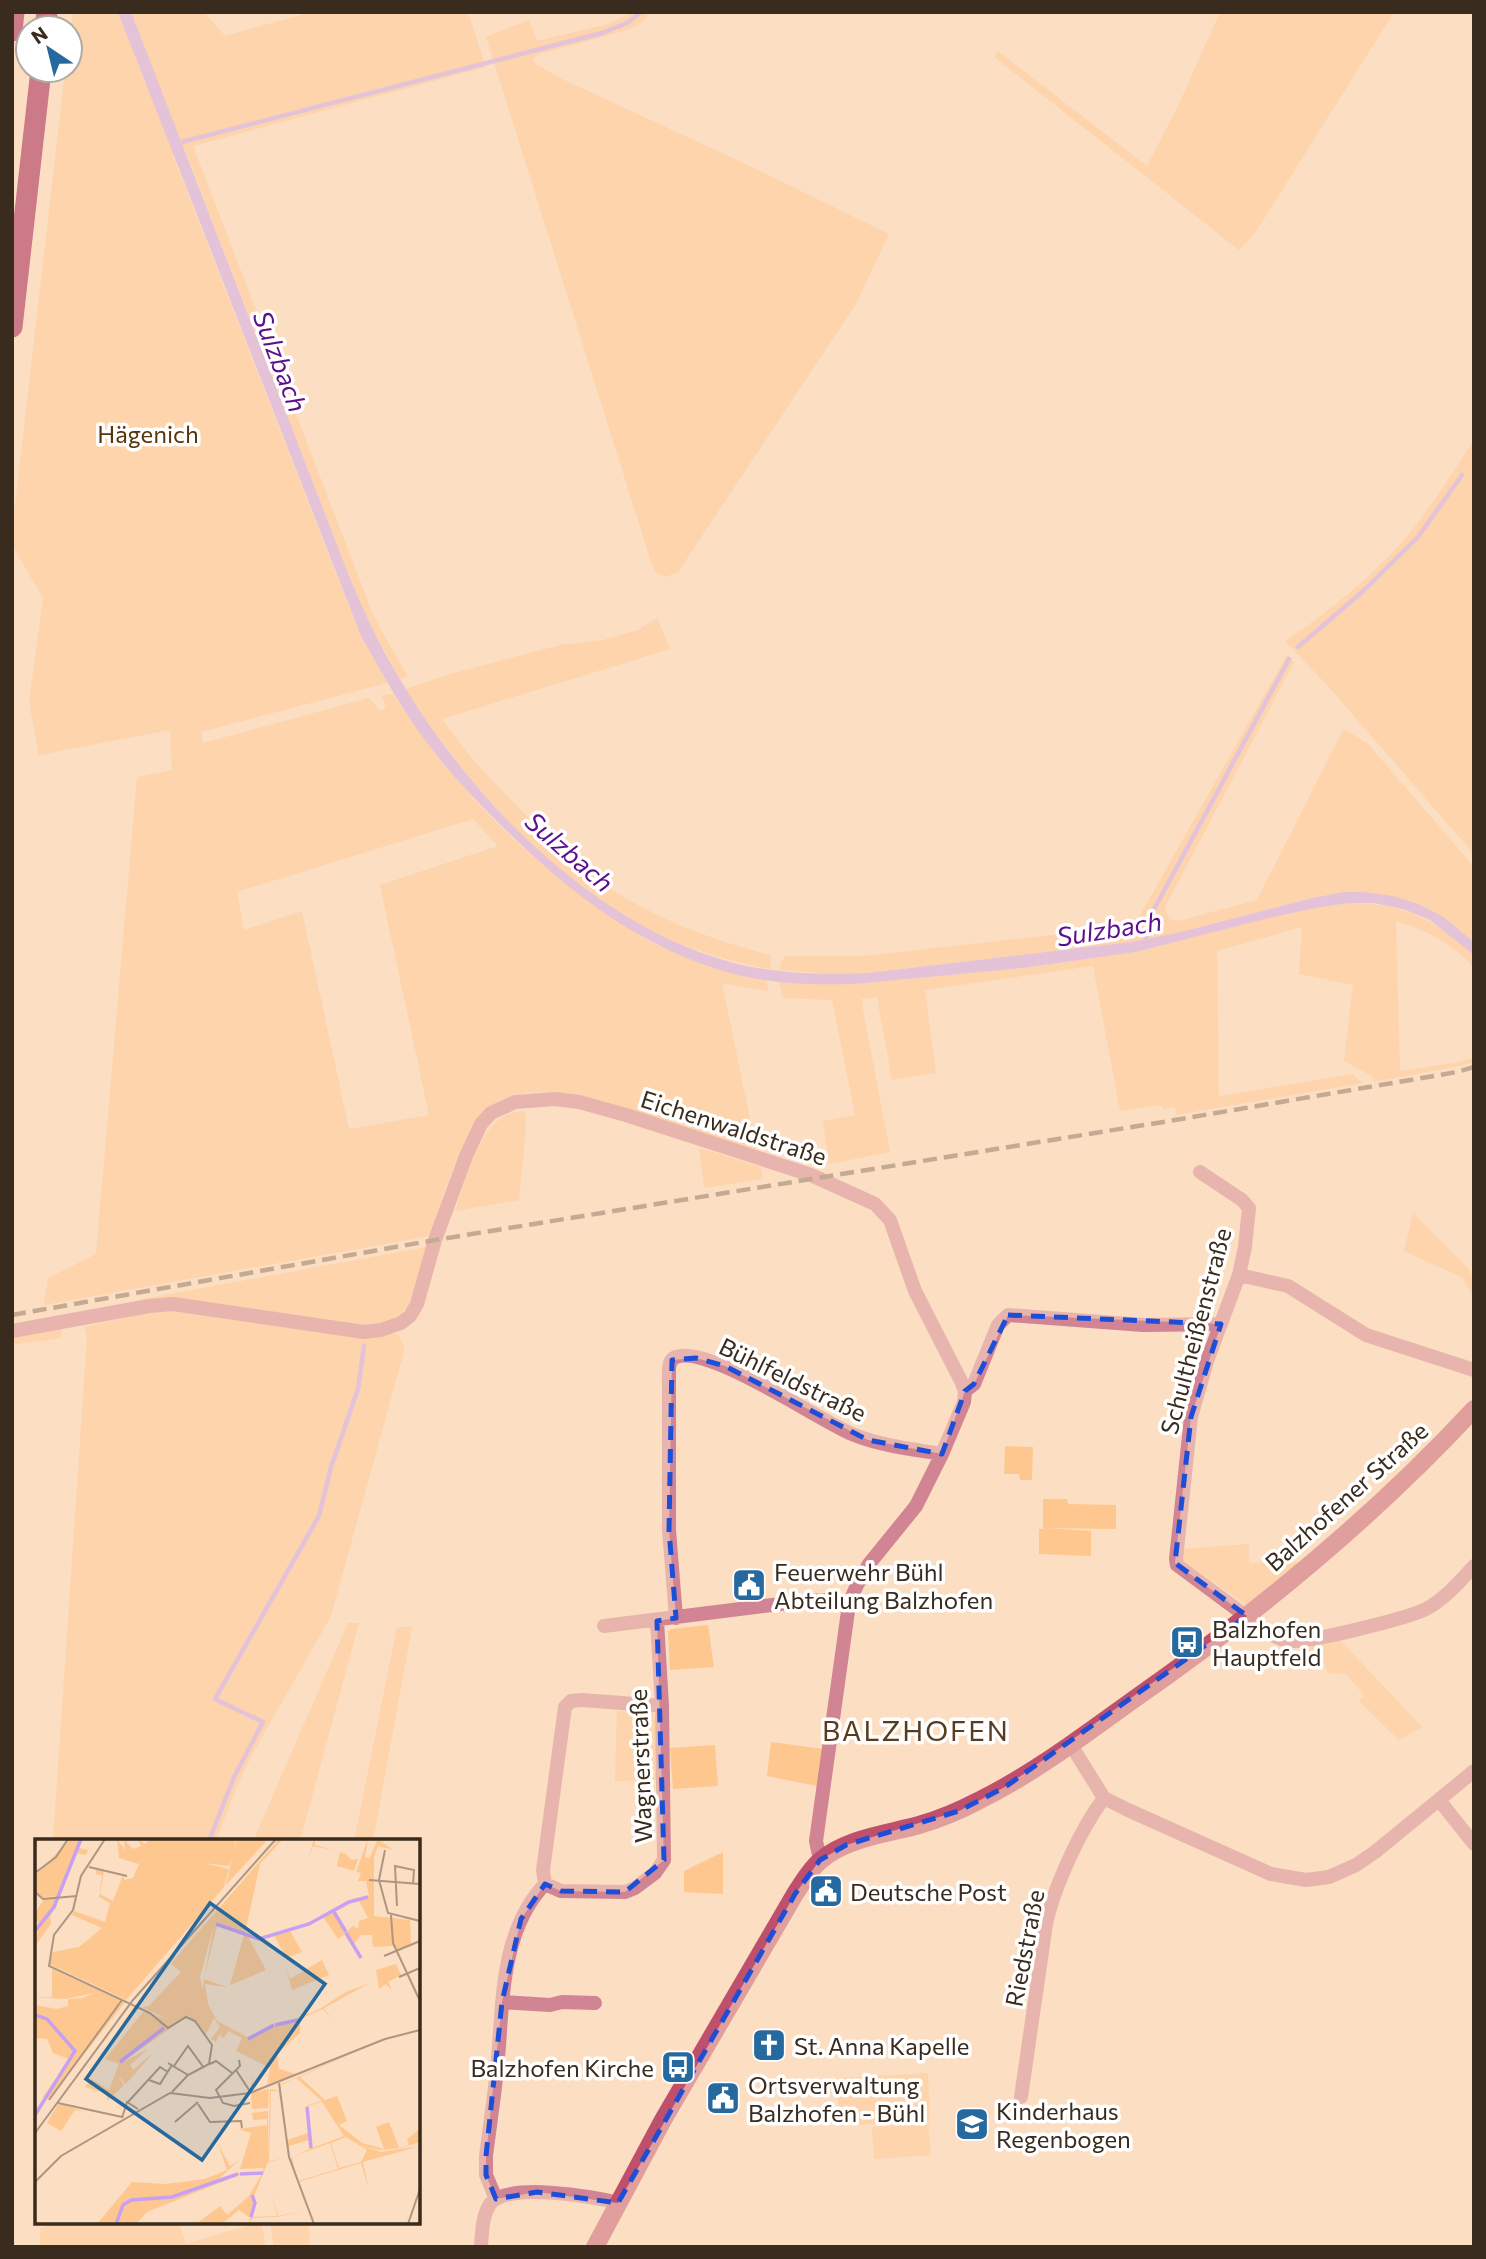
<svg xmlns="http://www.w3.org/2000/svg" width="1486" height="2259" font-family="Commissioner,sans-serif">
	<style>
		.green { fill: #fec78f; fill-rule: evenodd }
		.water { fill: #c8a0f2 }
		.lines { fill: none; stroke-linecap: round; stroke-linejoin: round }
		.stream { stroke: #c8a0f2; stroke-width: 4.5 }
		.street { stroke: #d08494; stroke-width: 14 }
		.secondary { stroke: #bf506d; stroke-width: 18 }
		.highway { stroke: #92003f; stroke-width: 21 }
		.rail { stroke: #806c59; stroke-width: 4.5; stroke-dasharray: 14 7; stroke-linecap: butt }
		.marked { fill: none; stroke: #1d4ed8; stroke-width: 5; stroke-dasharray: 14 9; stroke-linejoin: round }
		.labels { text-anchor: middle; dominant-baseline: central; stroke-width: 7; stroke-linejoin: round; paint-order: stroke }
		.park-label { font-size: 24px; fill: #57340a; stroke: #fff }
		.street-label { font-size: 24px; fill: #392b1d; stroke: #fff }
		.poi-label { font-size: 24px; fill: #392b1d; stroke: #fff; text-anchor: start }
		.water-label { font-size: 26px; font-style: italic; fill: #5c0f8c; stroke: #fff }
		.quarter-label { font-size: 28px; letter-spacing: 2px; fill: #5a3c1c; stroke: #fff }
		.inset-river { fill: none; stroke: #c8a0f2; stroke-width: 3.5 }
		.inset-road { fill: none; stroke: #ae9680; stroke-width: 2 }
		.view { fill: #26699f; fill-opacity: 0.15; stroke: #26699f; stroke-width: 3.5 }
		.inset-edge { fill: none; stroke: #392b1d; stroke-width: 3.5 }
	</style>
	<rect width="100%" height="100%" fill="#fcdec2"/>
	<path class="green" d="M73 12H204L225 36 311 12H468L486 67 193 146 374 617 408 677 400 679 369 622 351 581 185 150 173 156 348 604 361 636 387 683 201 732 203 743 369 698 380 711 386 708 382 695 393 694C406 713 419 732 433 750 480 812 542 870 607 913 621 923 636 934 651 942 688 960 727 972 767 981L768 991 722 983 757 1153C716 1140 676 1126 635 1113 613 1106 585 1095 563 1093 542 1091 507 1091 491 1107 457 1141 445 1192 430 1236L44 1305 48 1278 96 1254 137 777 172 770 170 730 39 755 29 702 43 598 12 545V531L65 72V70H70V33ZM473 819 498 846 380 885 429 1115 349 1129 302 911 244 930 237 892Z
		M632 12H651L641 23 627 30 540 54 533 58 534 63 560 78 752 167 889 234 856 304 678 572 666 577 656 572 652 565 486 37 529 20 537 41 609 24Z
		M1220 12H1394L1255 233 1239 250 994 57 998 51 1147 166 1178 106Z
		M1474 440V854L1327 685 1285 641C1333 609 1381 570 1417 524 1437 497 1456 468 1474 440Z
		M657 618 670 649 442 719C465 753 494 783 523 812 544 833 566 857 590 875 644 914 706 939 771 955V969C722 960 674 945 631 920 546 873 456 771 406 689L443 676 560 645 603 640 638 630Z
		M1287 655 1294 662 1165 907 1169 919 1179 921 1257 900 1342 732 1346 730 1368 744 1474 867V942L1442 916 1418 904 1363 892H1344L1312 898 1181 932 1131 942 867 973 831 974 780 970 781 962 786 956H863L1134 926Z
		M1349 903C1401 903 1436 919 1474 955V968C1454 944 1426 930 1396 921L1400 1071 1459 1062 1474 1058V1063L1374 1082 1372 1076 1344 1061 1353 985 1299 974 1302 927 1217 951 1219 1096 1352 1074 1363 1083 1176 1115 1175 1107 1163 1109 1160 1105 1120 1111 1093 966 925 990 936 1073 892 1080 877 997 861 999 890 1152 829 1164 823 1121 855 1115 832 1000 783 998 779 981 855 984 1022 968 1136 952 1265 919 1315 908Z
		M525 1111 526 1129 519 1200 455 1211C465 1182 478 1127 508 1114 513 1112 520 1112 525 1111Z
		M699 1148 761 1167 762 1179 704 1188Z
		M1413 1213 1468 1268 1474 1280V1298L1463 1278 1404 1251Z
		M426 1247C420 1269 416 1307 394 1319 388 1322 379 1324 372 1327L137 1303 142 1299Z
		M171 1307 392 1332 399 1336 405 1348 331 1616 253 1753 237 1786 216 1841H53L87 1338 84 1327Z
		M62 1326 61 1338 12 1345V1336Z
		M1005 1446 1033 1447 1032 1480H1020L1019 1474H1004Z
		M1043 1499H1067L1068 1504 1116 1505V1529L1047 1528 1091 1531V1556L1039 1554V1529H1043Z
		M1249 1544V1563L1305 1562 1249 1607 1181 1559 1183 1549Z
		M348 1623H359L300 1841H253Z
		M708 1625 714 1667 670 1670 668 1631 672 1629Z
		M397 1627H412L373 1841H354Z
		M1340 1640 1422 1727 1399 1740 1359 1701 1364 1695 1346 1674 1328 1673 1320 1653 1296 1662 1295 1651Z
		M617 1711 652 1713 658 1720 659 1780 615 1781Z
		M771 1742 824 1749 817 1786 767 1776Z
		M715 1745 718 1786 673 1789 670 1748Z
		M723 1852V1894L684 1892V1871Z
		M928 2073 930 2121 839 2126 837 2078Z
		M928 2123 931 2155 874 2159 872 2127Z
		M59 2222H178L186 2244 261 2222 266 2247H40V2228Z
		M270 2222H309V2247H274Z"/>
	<path class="water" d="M118 12H131L351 581C363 608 375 636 390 662 461 789 586 922 730 962 774 974 822 975 868 973L1131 942 1181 932 1312 898 1344 892H1363L1393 896 1418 904 1442 916 1474 942V955L1430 920 1403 909 1373 903H1349L1315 908 1265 919 1136 952 1022 968 855 984C815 985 773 984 734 974 644 950 572 895 507 831 482 806 456 781 435 753 406 717 384 677 361 636Z"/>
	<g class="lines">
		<path class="stream" d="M178 143 602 33 627 23 641 12
			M1298 647 1361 593 1418 537 1462 475
			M1145 944 1148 921 1158 902 1289 659
			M209 1841 234 1777 263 1722 215 1699 319 1516 331 1467 358 1389 364 1346"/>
		<path class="street" d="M1200 1172 1242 1200 1249 1208 1245 1247 1239 1275 1207 1361 1191 1417 1176 1559 1177 1565 1270 1634C1277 1638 1282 1640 1290 1641 1309 1643 1408 1618 1426 1609 1445 1599 1459 1582 1474 1566
			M1239 1275 1288 1286 1366 1335 1474 1370
			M12 1331 149 1306 173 1304 364 1332 381 1330 401 1323 410 1316 417 1304 435 1240 466 1156 481 1124 491 1113 515 1102 555 1099 579 1102 626 1115 811 1175 875 1204 890 1220 915 1291 961 1381 965 1391 964 1402 942 1454 916 1506 869 1564 857 1585 849 1604 816 1841 820 1860
			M965 1391 974 1384 998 1325 1008 1315 1143 1325 1221 1324
			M676 1618 669 1530V1371C669 1365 670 1359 676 1357 708 1344 818 1420 852 1434 881 1446 912 1449 942 1454
			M604 1626 804 1601 829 1600 849 1604
			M1104 1798 1128 1810 1271 1874 1306 1880 1329 1877 1356 1865 1375 1852 1474 1771
			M1439 1800 1474 1844
			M545 1884 561 1891 625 1892 635 1888 655 1873 664 1860 662 1706 657 1621
			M502 2002 550 2005 562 2002 595 2003
			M1021 2097 1046 1924C1054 1887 1081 1828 1104 1798L1071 1745
			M496 2199 486 2175V2156C490 2124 495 2092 498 2059 503 2000 501 1930 545 1884L543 1870 565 1707 571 1701 582 1700 662 1706
			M481 2247C482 2233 482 2216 490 2204 506 2182 593 2196 618 2203"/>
		<path class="secondary" d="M595 2247 663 2120 795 1894C803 1882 810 1869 821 1860 847 1838 887 1834 919 1825 940 1819 959 1811 978 1801 1033 1774 1083 1736 1133 1700 1256 1614 1372 1519 1474 1409"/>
		<path class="highway" d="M45 28 47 12
			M12 31 14 12
			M12 327 41 70"/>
		<path class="rail" d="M12 1315 435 1240 1169 1121 1457 1072 1474 1067"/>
	</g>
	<path d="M0 0H1486V2259H0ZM1008 1315 1221 1324 1191 1417 1175 1563 1247 1616 1005 1787 959 1811 846 1845 820 1860 795 1894 618 2203 537 2192 496 2199 486 2175V2156L502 2002 521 1919 545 1884 561 1891 625 1892 664 1860 657 1621 676 1618 669 1530 672 1360 696 1358 725 1366 868 1440 942 1454 965 1391 974 1384Z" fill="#fcdec2" fill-opacity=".55" fill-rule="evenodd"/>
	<path class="marked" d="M1008 1315 1221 1324 1191 1417 1175 1563 1247 1616 1005 1787 959 1811 846 1845 820 1860 795 1894 618 2203 537 2192 496 2199 486 2175V2156L502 2002 521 1919 545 1884 561 1891 625 1892 664 1860 657 1621 676 1618 669 1530 672 1360 696 1358 725 1366 868 1440 942 1454 965 1391 974 1384Z"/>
	<defs>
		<g id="civic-square" transform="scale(1.75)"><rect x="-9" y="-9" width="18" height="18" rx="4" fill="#26699f" stroke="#fff"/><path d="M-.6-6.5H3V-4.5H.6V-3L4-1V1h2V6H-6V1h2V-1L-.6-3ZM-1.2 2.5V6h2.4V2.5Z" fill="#fff"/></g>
		<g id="bus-square" transform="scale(1.75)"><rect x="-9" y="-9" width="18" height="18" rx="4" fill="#26699f" stroke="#fff"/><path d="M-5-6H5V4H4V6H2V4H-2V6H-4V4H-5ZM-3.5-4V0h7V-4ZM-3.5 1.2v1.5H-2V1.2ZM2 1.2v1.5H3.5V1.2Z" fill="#fff"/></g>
		<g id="church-square" transform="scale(1.75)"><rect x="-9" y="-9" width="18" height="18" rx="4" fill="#26699f" stroke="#fff"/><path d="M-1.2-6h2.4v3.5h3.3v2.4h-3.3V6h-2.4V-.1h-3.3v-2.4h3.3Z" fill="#fff"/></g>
		<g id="school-square" transform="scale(1.75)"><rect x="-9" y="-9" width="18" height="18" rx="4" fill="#26699f" stroke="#fff"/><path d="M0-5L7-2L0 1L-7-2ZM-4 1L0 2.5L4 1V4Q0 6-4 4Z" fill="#fff"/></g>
	</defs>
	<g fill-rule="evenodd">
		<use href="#civic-square" x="749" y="1585"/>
		<use href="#bus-square" x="1187" y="1642"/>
		<use href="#civic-square" x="826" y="1891"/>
		<use href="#church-square" x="769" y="2045"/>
		<use href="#bus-square" x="678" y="2067"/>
		<use href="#civic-square" x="723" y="2098"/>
		<use href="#school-square" x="972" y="2124"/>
	</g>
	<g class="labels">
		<g class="park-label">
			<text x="148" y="433">Hägenich</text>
		</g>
		<g class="street-label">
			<text transform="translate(734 1127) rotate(18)">Eichenwaldstraße</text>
			<text transform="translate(1195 1331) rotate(-75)">Schultheißenstraße</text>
			<text transform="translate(793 1379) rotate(26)">Bühlfeldstraße</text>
			<text transform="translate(1346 1496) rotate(-42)">Balzhofener Straße</text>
			<text transform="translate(640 1766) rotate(-92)">Wagnerstraße</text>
			<text transform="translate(1024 1948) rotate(-79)">Riedstraße</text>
		</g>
		<g class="poi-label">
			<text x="774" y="1571">Feuerwehr Bühl<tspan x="774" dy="28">Abteilung Balzhofen</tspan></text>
			<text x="1212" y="1628">Balzhofen<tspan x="1212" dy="28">Hauptfeld</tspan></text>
			<text x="850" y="1891">Deutsche Post</text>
			<text x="794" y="2045">St. Anna Kapelle</text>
			<text x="654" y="2067" text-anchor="end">Balzhofen Kirche</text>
			<text x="748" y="2084">Ortsverwaltung<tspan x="748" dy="28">Balzhofen - Bühl</tspan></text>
			<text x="996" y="2110">Kinderhaus<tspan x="996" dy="28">Regenbogen</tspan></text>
		</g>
		<g class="water-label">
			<text transform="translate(281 361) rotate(69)">Sulzbach</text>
			<text transform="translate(570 851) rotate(41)">Sulzbach</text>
			<text transform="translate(1109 928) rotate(-9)">Sulzbach</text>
		</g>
		<g class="quarter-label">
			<text x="916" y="1730">BALZHOFEN</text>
		</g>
	</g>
	<g transform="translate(35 1839)">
		<rect width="385" height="385" fill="#fcdec2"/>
		<path d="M35 0H47L44 9 53 11 51 16 41 14 15 78 16 85 0 107 4 88 0 74 9 60 23 56 8 59 0 53V37ZM82 0 90 11 89 0 98 10 106 7 103 0 110 5 115 0H201L198 16 202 0H233L191 46 197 20 194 27 169 24 194 30 189 48 91 161 14 125 18 113 44 108 67 89 37 76 39 72 70 83 75 64 64 58 67 36 61 35V31L69 32 65 55 78 62 88 36 89 41 98 39 104 25 84 19ZM244 0H248L225 25 210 94 226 99 273 85 334 57 331 42H323L326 34 321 33 333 0 330 18 334 20 343 0 358 11 343 7 339 18V77L375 81 376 106 361 112 358 107 338 108 337 96H326L319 105 325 118 311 94 303 100 288 78 275 86 255 92 267 113 252 119 239 97 223 101 213 98 231 131 195 146 209 96 182 87 169 139 179 86 165 138 168 151 169 140 192 148 170 145 173 165 182 182 212 198 283 171 311 153 335 144 289 169 297 181 288 170 265 180V194L242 215 244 230 261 235 235 247V238L234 247 216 252 218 236V251L232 247 235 229 201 212 207 199 193 192 189 199 185 197 188 189 181 203 176 200 185 188 179 179 171 195 153 177 86 224 113 210 95 226 98 231 118 214 91 245 82 236 89 246 72 262V255L50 248 56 240 74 251 84 225 70 220 109 172 134 181 107 168 114 167 146 133 136 125 139 121ZM324 62 333 79 324 82 323 90 318 87 311 93 299 72ZM279 0 280 6 311 15 316 21 323 20 319 32 302 27 305 13 278 7 273 20ZM287 121 294 136 257 151 249 123 255 140ZM361 125 366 136 353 143 357 152 351 145 344 150 341 131ZM17 130 90 163 14 260 8 258 34 220 18 214 12 200 0 199V166L22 170 33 167V160L48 159 60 154 29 160 0 158H17ZM314 216 265 238 290 261 302 257 312 282 304 286 327 304 349 310 341 288 354 283 364 309 374 306 372 300 385 290V303L366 309 344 311 324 306 346 313 385 307 328 323 334 351 326 324 263 343 272 369 263 345 255 319 275 310 274 301 254 307 255 317 249 287 245 263 252 301 273 294 271 267 287 262 261 239 246 246 245 262 244 246ZM287 263 309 297 277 309 273 267ZM311 298 332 311 326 323 304 329 296 304ZM295 304 303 330 263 342 257 318ZM234 250 233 269 217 270 216 254ZM235 250 242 251 244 262 242 252H236L234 322 251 319 233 323 219 357 217 378 242 377 236 354 243 377 269 372 242 378 218 379 214 385 215 379 204 371 187 385H161L185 367 192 376 214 357 227 335 204 336 112 373 101 385H62L97 343 131 345 170 340 192 331 183 305 195 327 204 321 184 340 204 334 228 333V329L205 330 216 294 203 290 232 286V280L218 281 217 274 233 272V316ZM23 265 32 267 50 273 40 271 26 292 12 284Z" fill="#fec78f" fill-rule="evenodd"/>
		<path class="inset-river" d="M299 73 311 93M181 85 224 100 274 85 314 63 333 58M0 92 19 68 46 0M311 94 326 119M0 176 12 180 40 212 0 276M240 186 263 181M213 200 239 186M85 223 129 189M272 268 276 309M205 335 228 334M216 378 220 364 217 356M81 385 88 366 96 361 137 358 203 335"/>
		<path class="inset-road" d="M70 0 46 37 38 71 19 96 14 127 115 174 133 189 151 178 160 182 177 206 174 225 153 236 137 253M350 11 344 41 353 74 385 82M54 28 92 37M0 34 21 18 33 0M334 41 385 45M0 53 8 60 42 57M362 67 360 27 379 31 378 45M356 76 358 104 385 162M349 117 385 102M364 138 385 129M204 221 205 227 181 251 188 264 199 267 215 264M133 224 153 236M175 225 181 222 197 234M139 227 153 207 169 229M201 231 216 254M114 241 125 245 137 226M244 244 254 318 279 385M14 261 87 161M93 263 125 228 133 233M23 264 87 278M163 265 175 283 206 282 207 289M87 279 92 263 103 270M140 283 163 263M0 294 98 161 241 0M0 343 26 317 135 254 175 259 215 254 350 200 385 191M373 385 385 350"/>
		<path class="view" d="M175 64 290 145 167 321 51 240Z"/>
		<rect width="385" height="385" class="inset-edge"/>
	</g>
	<rect width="1486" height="2259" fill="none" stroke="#392b1d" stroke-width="28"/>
	<g transform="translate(49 49) rotate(325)"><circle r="33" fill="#ffffff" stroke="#b0aaa5" stroke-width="2"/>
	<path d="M0-5L12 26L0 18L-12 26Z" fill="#26699f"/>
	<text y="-10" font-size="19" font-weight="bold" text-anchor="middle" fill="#392b1d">N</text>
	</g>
</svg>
